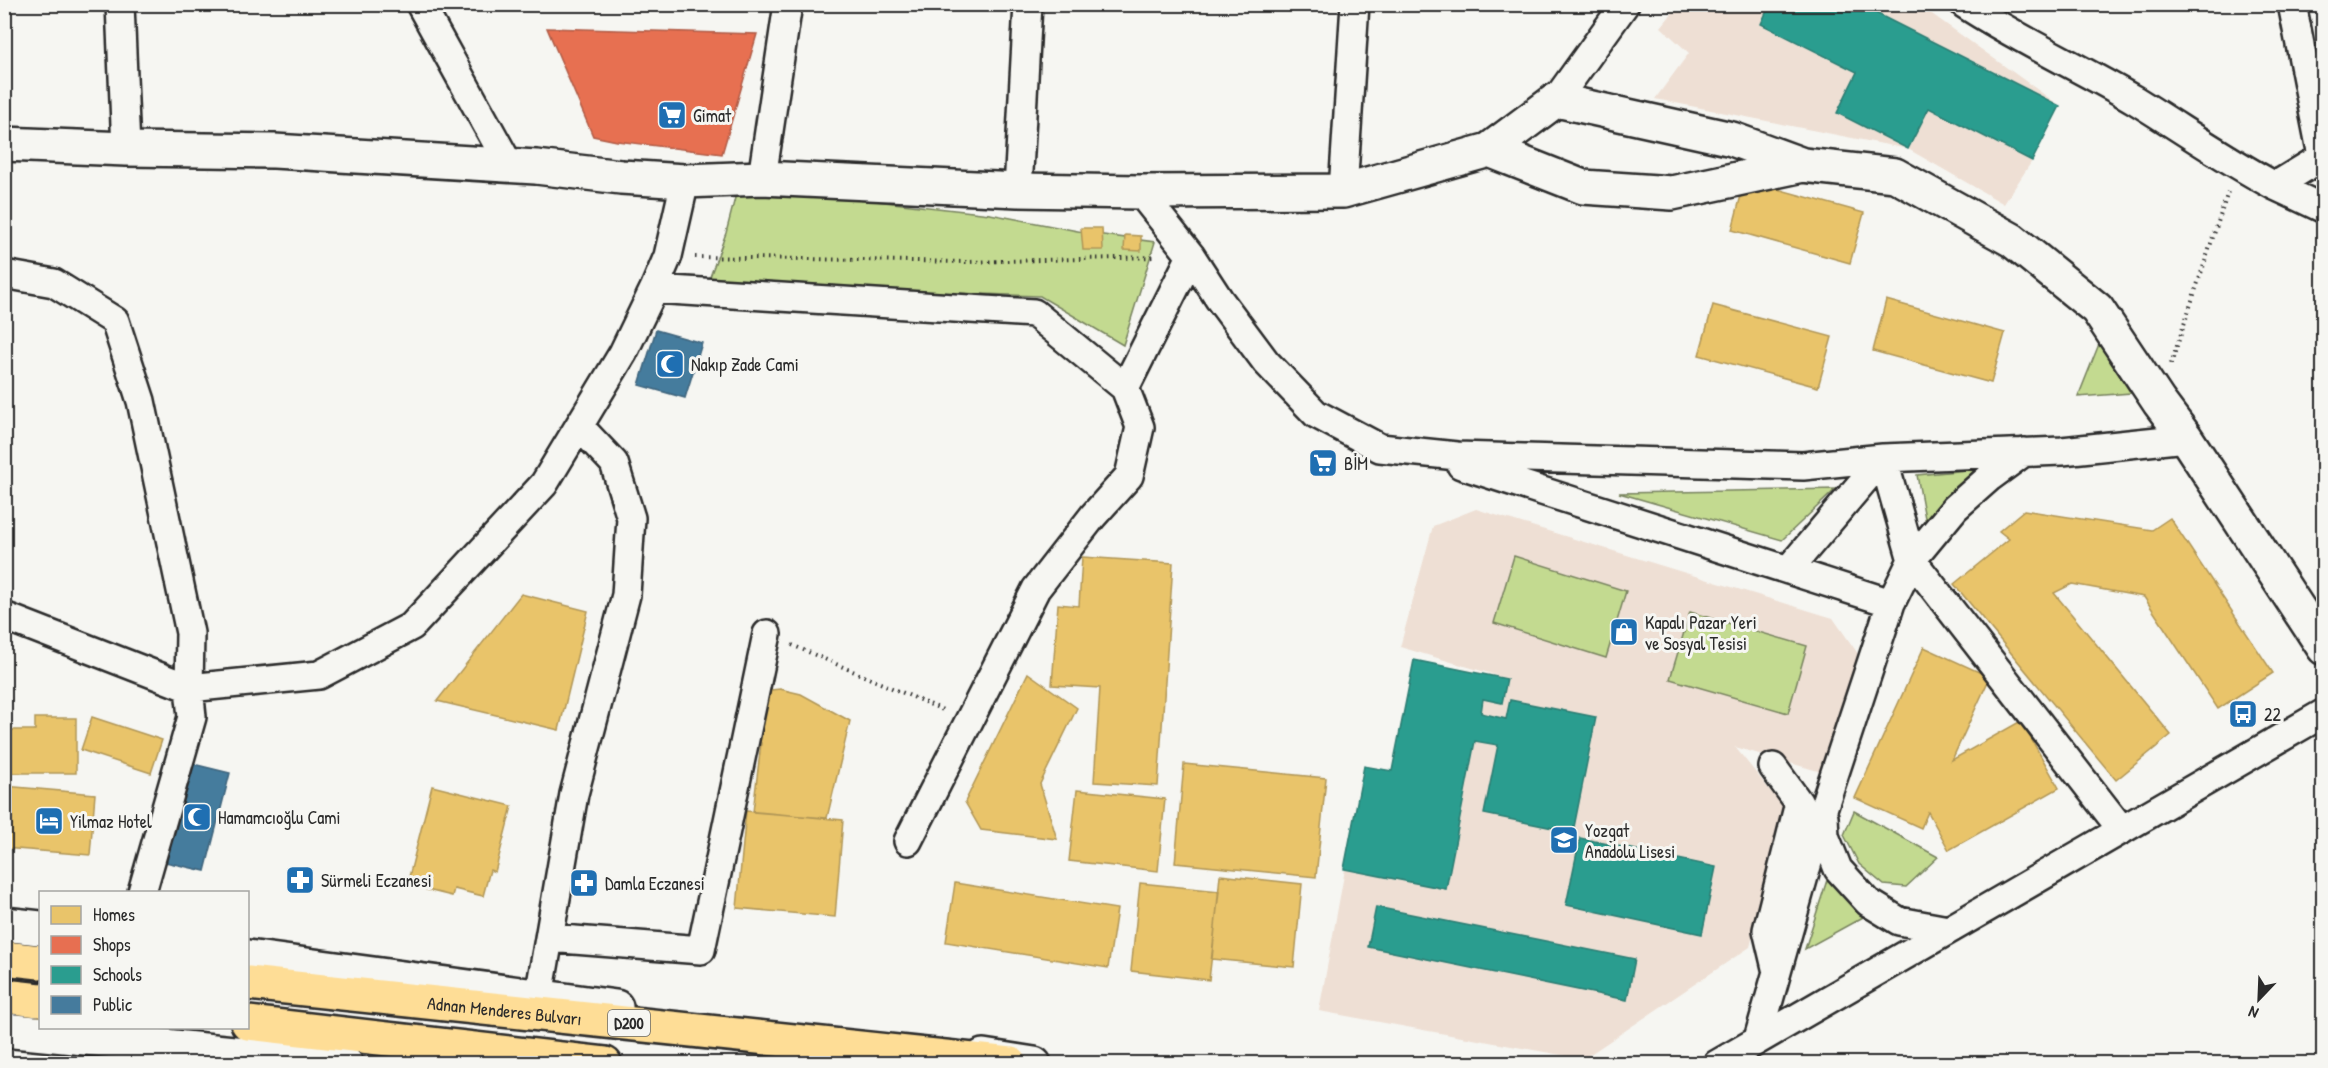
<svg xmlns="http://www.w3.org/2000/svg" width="2328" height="1068" font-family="'Patrick Hand',sans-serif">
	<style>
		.built { fill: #eedfd4 }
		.green { fill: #c3da90; stroke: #77825e; stroke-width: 1.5 }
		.homes { fill: #e9c46a; stroke: #b09657; stroke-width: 1.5 }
		.shops { fill: #e76f51; stroke: #af5b46; stroke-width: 1.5 }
		.schools { fill: #2a9d8f; stroke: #2a7b71; stroke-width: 1.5 }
		.public { fill: #457b9d; stroke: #3d637b; stroke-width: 1.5 }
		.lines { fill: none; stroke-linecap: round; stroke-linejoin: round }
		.minor-casing { stroke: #2b2b2b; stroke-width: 32 }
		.tertiary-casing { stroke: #2b2b2b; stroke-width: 38 }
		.trunk-casing { stroke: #2b2b2b; stroke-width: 38 }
		.path { stroke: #2b2b2b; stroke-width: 4; stroke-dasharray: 1.5 4.5; stroke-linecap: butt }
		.minor { stroke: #f6f6f2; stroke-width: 27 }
		.tertiary { stroke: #f6f6f2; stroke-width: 33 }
		.trunk { stroke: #fedd96; stroke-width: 33 }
		.labels { text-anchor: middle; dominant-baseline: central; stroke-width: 6; stroke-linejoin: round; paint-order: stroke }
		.shield { fill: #f6f6f2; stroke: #686867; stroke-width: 1.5 }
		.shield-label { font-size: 16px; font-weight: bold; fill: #2b2b2b }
		.poi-label { font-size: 18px; fill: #2b2b2b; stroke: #f6f6f2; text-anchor: start }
		.street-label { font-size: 18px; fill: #2b2b2b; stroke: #f6f6f2 }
	</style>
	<rect width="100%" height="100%" fill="#f6f6f2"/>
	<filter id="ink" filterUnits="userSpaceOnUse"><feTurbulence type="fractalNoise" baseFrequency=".0167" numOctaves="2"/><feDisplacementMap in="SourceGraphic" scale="12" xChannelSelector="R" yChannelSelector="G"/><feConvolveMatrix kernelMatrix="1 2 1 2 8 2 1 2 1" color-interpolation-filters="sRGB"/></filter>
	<g filter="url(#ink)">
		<path class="built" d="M1918 4 2060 106 2032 161 2004 204 1908 149 1655 99 1689 53 1661 27 1679 5Z
			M1476 509 1833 618 1861 658 1825 773 1735 747 1786 810 1750 947 1583 1059 1319 1011 1364 766 1392 771 1414 660 1499 676 1400 647 1433 526Z"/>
		<path class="green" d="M736 194 875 201 990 214 1088 233 1155 242 1123 345 1040 296 707 285 726 233Z
			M2099 344 2131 393 2078 397Z
			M1978 469 1927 529 1917 475Z
			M1836 489 1782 540 1619 493Z
			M1514 556 1626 591 1606 658 1494 623Z
			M1690 612 1807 646 1788 713 1670 679Z
			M1854 811 1938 857 1906 887 1884 885 1859 864 1844 835Z
			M1828 877 1865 916 1805 949Z"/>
		<path class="homes" d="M1745 180 1864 213 1850 263 1732 230Z
			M1081 228H1102L1103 250H1083Z
			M1125 235 1141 236V251L1124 250Z
			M1886 300 2005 333 1991 383 1873 351Z
			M1713 305 1832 337 1818 387 1699 355Z
			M2024 510 2152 530 2170 518 2273 673 2218 709 2144 597 2072 584 2054 593 2171 735 2116 780 1954 584 2009 539 1999 531Z
			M1082 557 1173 563 1158 786 1094 782 1100 688 1052 685 1058 604 1079 606Z
			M521 594 588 611 559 730 437 701Z
			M1924 647 1990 677 1952 760 2021 721 2059 788 1949 850 1928 812 1921 828 1855 798Z
			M1028 673 1077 708 1040 784 1057 839 981 830 965 802Z
			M780 689 801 694 850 721 827 818 753 812 761 743 755 741 762 691Z
			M92 717 162 740 151 773 81 750Z
			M35 718H76V773H5V730H35Z
			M1184 764 1326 778 1316 877 1175 863Z
			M4 786 95 794 90 855 4 848Z
			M432 786 512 806 495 872 490 870 483 896 454 889 452 896 407 885Z
			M1077 790 1165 799 1158 871 1069 861Z
			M746 811 843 820 835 917 737 908Z
			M1220 875 1302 884 1294 967 1212 959Z
			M955 883 1117 909 1108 968 946 942Z
			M1140 883 1219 891 1209 980 1131 971Z"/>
		<path class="shops" d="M547 28 757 34 722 154 617 141 593 136Z"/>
		<path class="schools" d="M1770 4H1858L2060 106 2032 161 1929 108 1908 149 1837 113 1857 72 1761 24Z
			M1414 660 1507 679 1502 703 1483 699 1481 713 1506 719 1510 700 1596 717 1573 832 1484 814 1498 745 1475 741 1446 889 1344 869 1364 766 1392 771Z
			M1580 838 1716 867 1702 934 1566 905Z
			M1376 907 1635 959 1627 1000 1368 947Z"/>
		<path class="public" d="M656 330 702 343 685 398 639 385Z
			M189 763 230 773 205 871 165 862Z"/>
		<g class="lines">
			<g class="minor-casing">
				<path id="minor" d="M120 4 126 149
					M420 4 509 165
					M1964 4C2019 40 2079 67 2135 100 2182 129 2226 160 2275 186
					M2292 4 2322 156
					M1556 100 1625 4
					M2324 156 2275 186 2324 209
					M762 178 788 4
					M1018 190 1028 4
					M1343 191 1355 4
					M1140 192 1191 256 1219 299 1266 362 1316 414 1380 448 1457 456 1803 466 1883 458 2062 451 2186 438
					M4 274 54 283 115 321 141 401 190 633 189 688 192 717 142 892
					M654 289 1034 313 1125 388
					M2024 452 1990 477 1955 508 1912 560 2122 830
					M1461 465 1891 603
					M4 616 189 688 319 675 412 626 544 484 623 353 654 289 668 256 685 181
					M1773 767 1799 803 1767 930 1776 968
					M1824 817 1825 836 1838 869 1868 902 1899 921 1948 930
					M908 841 1036 589 1093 516 1129 476 1140 427 1125 388 1191 256
					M549 938 701 950 767 634
					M539 996 574 794 626 595 631 518 614 463 579 426
					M1758 1039 1823 809 1891 603 1912 560 1883 458 1788 570
					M1717 1064 2324 713"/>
			</g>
			<g class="tertiary-casing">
				<path id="tertiary" d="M4 144 126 149 274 151 536 167 621 177 685 181 762 178 1018 190 1140 192 1343 191 1489 150 1556 100 1732 139 1803 165 1895 175 2012 240 2097 309 2159 402 2186 438 2324 648
					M1489 150 1583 187 1672 193 1803 165
					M4 924 40 928
					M248 957 616 1007
					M4 1030 346 1064
					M983 1056 1034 1064"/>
			</g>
			<g class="trunk-casing">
				<g id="trunk">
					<path d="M4 958 40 962"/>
					<path id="s1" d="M248 983 1011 1064"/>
					<path d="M4 996 40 1000"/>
					<path d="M248 1023 605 1064"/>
				</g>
			</g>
			<path class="path" d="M695 257 967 262 1156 257
				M2171 364 2228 192
				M792 645 943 710"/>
			<use href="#minor" class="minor"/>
			<use href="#tertiary" class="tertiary"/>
			<use href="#trunk" class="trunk"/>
		</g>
	</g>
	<defs>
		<g id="supermarket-square" transform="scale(1.5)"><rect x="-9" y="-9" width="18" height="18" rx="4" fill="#1f6fb2" stroke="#f6f6f2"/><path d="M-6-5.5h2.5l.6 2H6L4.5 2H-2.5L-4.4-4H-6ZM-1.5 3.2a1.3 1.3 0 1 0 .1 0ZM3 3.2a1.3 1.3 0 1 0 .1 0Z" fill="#fff"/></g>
		<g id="mosque-square" transform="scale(1.5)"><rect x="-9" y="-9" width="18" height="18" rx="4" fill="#1f6fb2" stroke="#f6f6f2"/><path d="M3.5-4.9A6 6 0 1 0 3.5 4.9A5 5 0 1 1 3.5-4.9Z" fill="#fff"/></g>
		<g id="shop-square" transform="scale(1.5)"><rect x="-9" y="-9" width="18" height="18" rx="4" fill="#1f6fb2" stroke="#f6f6f2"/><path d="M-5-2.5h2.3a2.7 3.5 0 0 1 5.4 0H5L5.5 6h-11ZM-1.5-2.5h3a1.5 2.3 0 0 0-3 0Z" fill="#fff"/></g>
		<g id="bus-square" transform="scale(1.5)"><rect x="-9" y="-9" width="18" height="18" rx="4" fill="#1f6fb2" stroke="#f6f6f2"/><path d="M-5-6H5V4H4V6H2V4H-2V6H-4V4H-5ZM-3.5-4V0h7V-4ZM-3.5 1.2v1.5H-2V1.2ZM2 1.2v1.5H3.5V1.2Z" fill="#fff"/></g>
		<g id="hotel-square" transform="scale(1.5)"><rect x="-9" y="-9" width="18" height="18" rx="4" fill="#1f6fb2" stroke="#f6f6f2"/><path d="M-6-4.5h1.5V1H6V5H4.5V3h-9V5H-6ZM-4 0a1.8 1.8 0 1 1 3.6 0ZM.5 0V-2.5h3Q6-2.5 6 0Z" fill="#fff"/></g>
		<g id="school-square" transform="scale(1.5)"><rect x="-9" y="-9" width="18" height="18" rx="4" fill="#1f6fb2" stroke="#f6f6f2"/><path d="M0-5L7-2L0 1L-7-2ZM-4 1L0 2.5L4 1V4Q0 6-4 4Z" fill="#fff"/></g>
		<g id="pharmacy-square" transform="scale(1.5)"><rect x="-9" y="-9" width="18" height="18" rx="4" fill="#1f6fb2" stroke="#f6f6f2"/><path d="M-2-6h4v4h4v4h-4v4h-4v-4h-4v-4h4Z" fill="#fff"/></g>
	</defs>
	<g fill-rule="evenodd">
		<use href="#supermarket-square" x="672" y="115"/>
		<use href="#mosque-square" x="670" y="364"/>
		<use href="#supermarket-square" x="1323" y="463"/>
		<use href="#shop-square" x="1624" y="632"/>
		<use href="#bus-square" x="2243" y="714"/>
		<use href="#mosque-square" x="197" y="817"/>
		<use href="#hotel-square" x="49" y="821"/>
		<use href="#school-square" x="1564" y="840"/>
		<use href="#pharmacy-square" x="300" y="880"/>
		<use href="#pharmacy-square" x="584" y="883"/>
	</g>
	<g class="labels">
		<rect class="shield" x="608" y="1010" width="42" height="26" rx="4.5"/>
		<g class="shield-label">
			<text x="629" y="1023">D200</text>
		</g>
		<g class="poi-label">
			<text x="693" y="115">Gimat</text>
			<text x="691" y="364">Nakıp Zade Cami</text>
			<text x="1344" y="463">BİM</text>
			<text x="1645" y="622">Kapalı Pazar Yeri<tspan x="1645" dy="21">ve Sosyal Tesisi</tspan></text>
			<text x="2264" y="714">22</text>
			<text x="218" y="817">Hamamcıoğlu Cami</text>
			<text x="70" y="821">Yilmaz Hotel</text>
			<text x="1585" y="830">Yozgat<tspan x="1585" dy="21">Anadolu Lisesi</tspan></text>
			<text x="321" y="880">Sürmeli Eczanesi</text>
			<text x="605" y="883">Damla Eczanesi</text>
		</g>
		<g class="street-label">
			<text stroke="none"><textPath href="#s1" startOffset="258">Adnan Menderes Bulvarı</textPath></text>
		</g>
	</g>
	<rect width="2328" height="1068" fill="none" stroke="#f6f6f2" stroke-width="24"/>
	<rect x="12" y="12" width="2304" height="1044" fill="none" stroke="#2b2b2b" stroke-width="2" filter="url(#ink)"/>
	<rect x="39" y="891" width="210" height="138" fill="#f6f6f2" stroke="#a5a5a2" stroke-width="1.5"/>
	<rect x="51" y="906" width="30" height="18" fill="#e9c46a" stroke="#a5a5a2" stroke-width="1.5"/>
	<text x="93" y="921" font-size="18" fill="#2b2b2b">Homes</text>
	<rect x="51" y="936" width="30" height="18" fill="#e76f51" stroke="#a5a5a2" stroke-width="1.5"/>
	<text x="93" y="951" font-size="18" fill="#2b2b2b">Shops</text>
	<rect x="51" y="966" width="30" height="18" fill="#2a9d8f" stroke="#a5a5a2" stroke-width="1.5"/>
	<text x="93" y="981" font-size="18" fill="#2b2b2b">Schools</text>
	<rect x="51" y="996" width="30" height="18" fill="#457b9d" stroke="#a5a5a2" stroke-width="1.5"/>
	<text x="93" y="1011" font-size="18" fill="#2b2b2b">Public</text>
	<g transform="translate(2259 999) rotate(203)" stroke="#f6f6f2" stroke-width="4.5" paint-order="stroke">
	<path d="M0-4.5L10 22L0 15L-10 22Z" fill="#2b2b2b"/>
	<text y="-9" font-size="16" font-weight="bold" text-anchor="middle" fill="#2b2b2b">N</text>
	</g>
</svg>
